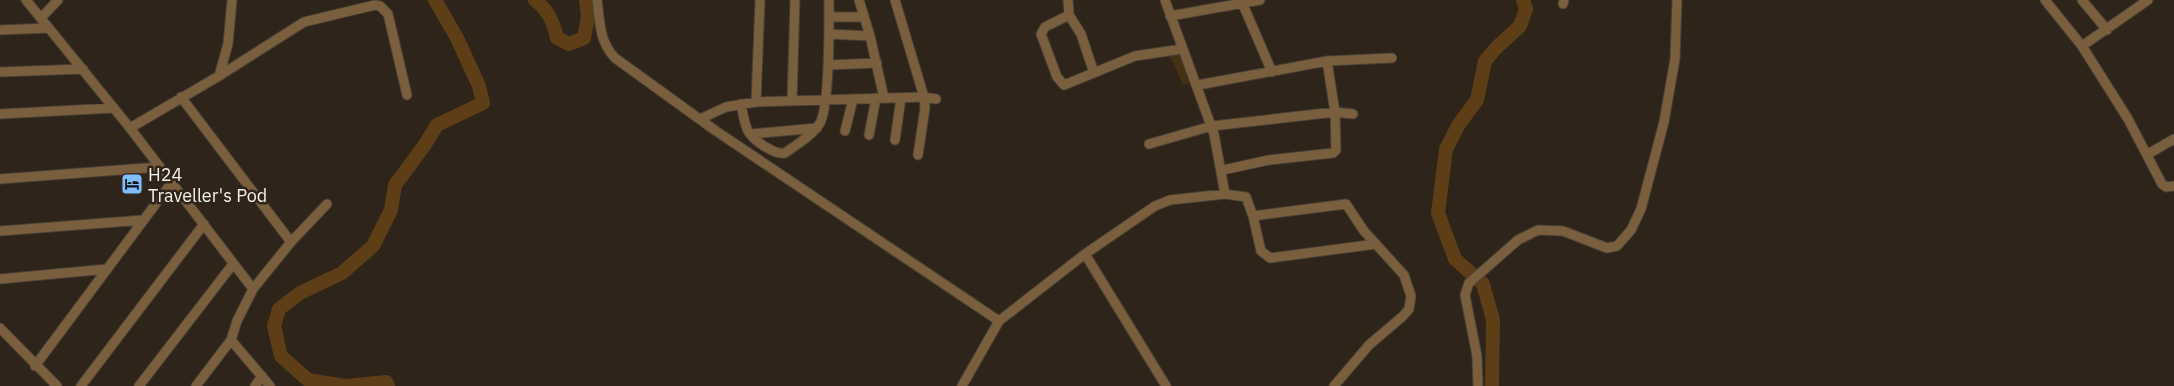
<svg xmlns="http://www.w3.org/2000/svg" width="2174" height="386" font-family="'IBM Plex Sans',sans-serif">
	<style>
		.green { fill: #463015 }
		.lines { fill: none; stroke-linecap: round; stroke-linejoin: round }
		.river { stroke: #5d3e16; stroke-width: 14 }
		.street-casing { stroke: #4a4036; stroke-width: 11 }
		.street { stroke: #7a5f3f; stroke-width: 9 }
		.labels { text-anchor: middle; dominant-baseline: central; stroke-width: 5; stroke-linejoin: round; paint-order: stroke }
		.poi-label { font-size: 18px; fill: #f5efe7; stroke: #2e2419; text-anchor: start }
	</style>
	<rect width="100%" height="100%" fill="#2e2419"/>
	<path class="green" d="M1181 52 1194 81 1183 85 1170 56Z"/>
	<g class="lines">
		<path class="river" d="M535 0C548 10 554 22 557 38L569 44 584 38 588 17 586 0
			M345 386 308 380 281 356 274 326 279 309 300 293 342 273 373 246 391 210 395 185 424 146 437 125 483 103 479 86 457 38 435 0
			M347 386 386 382 388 386
			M1492 386 1493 320 1483 284 1455 259 1438 213 1446 149 1459 124 1477 100 1485 61 1496 48 1520 26 1526 9 1523 0"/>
		<g class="street-casing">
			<path id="street" d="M26 0 130 128 253 289 237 321 231 340 270 386
				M597 0C600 22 599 41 615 58L716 131 999 321
				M859 0 870 36 884 98
				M895 0 924 97 925 108 918 155
				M1068 0 1069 15 1045 27 1041 34 1057 77 1064 85 1135 56 1182 49
				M1165 0 1214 134 1225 194
				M1241 0 1272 72
				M2045 0 2082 46 2128 119 2162 184 2166 187 2174 186
				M2082 0 2107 30
				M1563 4 1564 0
				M1069 15 1081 34 1094 73
				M1170 16 1260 0
				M42 17 58 0
				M829 17H864
				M0 30 49 28
				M829 34 870 36
				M2082 46 2148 0
				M828 65 877 63
				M0 72 83 69
				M219 76 304 22 375 5 380 6 388 14 407 95
				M1198 85 1327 61 1392 58
				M181 97 291 242 253 289
				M792 101 795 0
				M756 102 760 0
				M741 104C743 113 744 123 748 131 753 140 774 155 785 153 796 145 813 135 820 123 830 105 829 24 829 0
				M0 114 114 108
				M700 119 726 107 756 102 924 97 936 99
				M130 128 219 76 228 44 232 0
				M845 131 853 99
				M750 134 817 128
				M869 135 876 98
				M895 140 901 98
				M1149 144 1212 126 1335 112 1353 114
				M2148 154 2174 139
				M1223 170 1269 160 1333 153 1336 150 1335 112 1327 61
				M0 179 159 167
				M1253 216 1261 251 1270 258 1376 244
				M0 231 143 220
				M291 242 327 204
				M1085 254 1166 386
				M0 279 107 269
				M0 328 57 386
				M35 366 172 182
				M81 386 204 224
				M139 386 233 264
				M196 386 231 340
				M255 386 262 376
				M962 386 999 321 1085 254 1155 206 1170 200 1225 194 1246 197 1253 216 1346 204 1364 231 1404 275 1411 296 1409 309 1403 316 1369 345 1334 386
				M1478 386 1477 356 1465 295 1469 283 1518 240 1538 230 1563 231 1607 248 1617 246 1631 230 1641 209 1664 122 1675 59 1677 0"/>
		</g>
		<use href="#street" class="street"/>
	</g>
	<defs>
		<g id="hotel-square" transform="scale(1.125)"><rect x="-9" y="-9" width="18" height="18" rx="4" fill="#80bdfa" stroke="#2e2419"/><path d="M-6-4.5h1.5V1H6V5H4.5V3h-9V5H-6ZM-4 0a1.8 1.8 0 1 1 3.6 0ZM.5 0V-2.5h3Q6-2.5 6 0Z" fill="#111"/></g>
	</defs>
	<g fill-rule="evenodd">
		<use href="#hotel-square" x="132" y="184"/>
	</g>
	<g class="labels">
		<g class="poi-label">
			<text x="148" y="174">H24<tspan x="148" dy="21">Traveller's Pod</tspan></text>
		</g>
	</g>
</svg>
